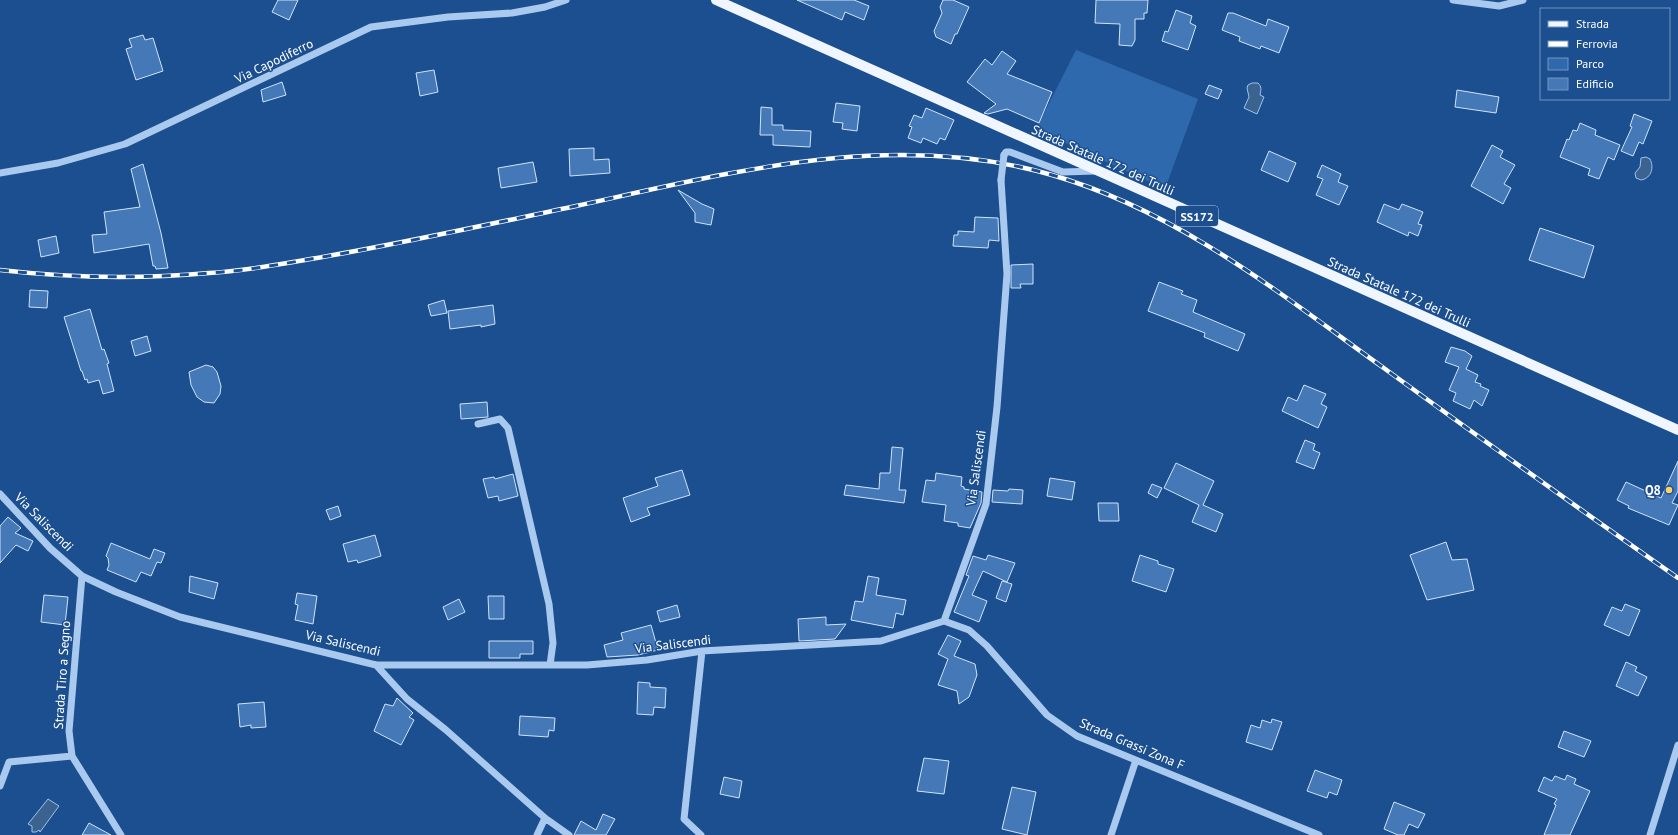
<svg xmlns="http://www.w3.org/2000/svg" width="1678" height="835" font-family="'PT Sans',sans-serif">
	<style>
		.green { fill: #2e69ad }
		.water { fill: #3c6290; stroke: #9cc4f0 }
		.building { fill: #4478b7; stroke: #cfe3fa }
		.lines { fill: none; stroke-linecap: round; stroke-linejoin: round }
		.minor { stroke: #a9c9ee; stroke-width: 7 }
		.major { stroke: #f0f6ff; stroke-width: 10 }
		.rail-casing { stroke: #fff; stroke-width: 4.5 }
		.rail { stroke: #1b4f8f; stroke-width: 3; stroke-dasharray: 9; stroke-linecap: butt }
		.minor-bridge { stroke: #a9c9ee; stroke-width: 7 }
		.poi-dot { fill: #ffd166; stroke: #1b4f8f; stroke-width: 1.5 }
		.labels { text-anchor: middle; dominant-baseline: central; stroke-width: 3; stroke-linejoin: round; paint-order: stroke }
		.shield { fill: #1b4f8f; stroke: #bbcadd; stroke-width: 1 }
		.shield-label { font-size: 12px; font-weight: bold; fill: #fff }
		.street-label { font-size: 13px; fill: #fff; stroke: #1b4f8f }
		.poi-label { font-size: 13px; font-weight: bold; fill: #fff; stroke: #1b4f8f; text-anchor: end }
	</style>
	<rect width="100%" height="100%" fill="#1b4f8f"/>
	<path class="green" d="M1076 50 1198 99 1165 189 1037 130 1039 123Z"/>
	<path class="water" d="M1252 83H1258C1262 87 1261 89 1260 95L1264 97 1257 114 1244 108 1249 97 1247 88 1248 85Z
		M1646 157 1650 159C1654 167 1652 178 1641 180L1636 178 1635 173 1640 167 1641 158Z
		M48 799 59 806 40 832 39 830 36 832H32V826L28 824Z"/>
	<path class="building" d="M278 0H298L289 20 272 12Z
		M797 0H854L869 6 864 20 845 12 842 20Z
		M943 0H953L969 7 957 34H955L951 44 936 37 934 31 942 13 940 7Z
		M1096 0H1148L1147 13H1144V19H1135V40L1132 46 1119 45 1120 24 1095 23Z
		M1176 10 1192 16 1190 23 1196 26 1188 50 1162 41 1165 31 1168 32Z
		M1228 13H1233L1266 26 1268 19 1289 27 1279 53 1261 46 1260 49 1239 41 1240 37 1222 30Z
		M143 35 145 40 153 38 163 71 136 80 126 49 132 47 129 39Z
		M1002 51 1016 61 1007 74 1052 92 1039 123 1007 109 988 114 984 113 996 104 967 82 985 59 992 65Z
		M434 70 438 92 420 96 416 73Z
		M282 82 286 95 263 102 261 90Z
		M1209 85 1222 90 1218 99 1205 94Z
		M1457 90 1499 97 1496 113 1455 107Z
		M836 103 860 106 857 131 842 129 843 123 833 122Z
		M761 107 772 108V125H783V130L811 131 810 147 773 145V135H760Z
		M926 108 954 120 945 140 940 138 937 144 923 138 921 143 908 138 912 127 909 126 914 115 922 118Z
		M1634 114 1652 121 1643 144 1639 142 1633 156 1621 151 1632 127 1630 126Z
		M1580 123 1596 130 1595 135 1620 145 1614 160 1608 157 1599 179 1588 175 1590 169 1560 157 1567 139 1569 140 1573 130 1577 131Z
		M1492 145 1503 151 1500 157 1515 165 1504 184 1511 188 1503 204 1471 186Z
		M594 148V160L609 159 610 173 570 176 569 149Z
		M1269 151 1296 163 1288 182 1261 170Z
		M533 162 537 182 501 188 498 168Z
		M143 164 161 233 168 268 156 269 155 266H153L149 244 94 253 92 235 107 234 104 212 140 207 131 169Z
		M1322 165 1341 174 1338 182 1348 186 1339 205 1316 195 1323 179 1317 177Z
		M678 190 702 204 714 209 711 225 695 222V213Z
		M1384 204 1399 210 1402 204 1423 212 1418 224 1422 225 1418 236 1409 232 1408 236 1377 222Z
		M975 217 998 218 999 241 989 240 988 248 953 246 954 235H958V231L974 232Z
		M1540 228 1594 246 1584 278 1529 260Z
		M56 236 59 253 41 257 38 240Z
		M1033 264V284H1020L1021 288H1011V265Z
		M1159 282 1183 291 1181 294 1197 300 1193 312 1245 334 1238 351 1204 337 1205 333 1148 311Z
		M30 290 48 291 47 308 29 307Z
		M444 300 447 313 431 316 428 305Z
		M493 305 495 324 481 327V325L450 329 448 311Z
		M90 309 102 350 104 349 109 363 107 364 114 391 103 394 99 380 88 383 87 379 85 380 82 371H81L64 317Z
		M147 336 151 351 135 356 131 341Z
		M1451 347 1465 351 1472 356 1466 369 1478 375 1475 382 1481 384 1480 386 1489 390 1482 406 1474 400 1470 409 1453 401 1456 393 1449 390 1459 367 1445 362Z
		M206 365 213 367 217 372 221 386 220 394 214 403 204 402 197 397 191 385 189 372Z
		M1304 385 1326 394 1321 404 1327 407 1318 428 1282 411 1288 397 1297 401Z
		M487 402 488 417 461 419 460 404Z
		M1305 440 1315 444 1313 450 1320 453 1314 469 1296 462Z
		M892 447 903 448 899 490H906L904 503 844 495 846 485 879 489 880 473H890Z
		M1678 461V491L1672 503 1678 505 1669 525 1628 508 1629 506 1617 500 1626 482 1661 498Z
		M1176 463 1214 481 1203 505 1223 514 1216 532 1192 522 1199 505 1164 488Z
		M682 470 690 495 647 508 650 515 631 522 623 498 658 486 655 478Z
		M936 473 962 477 961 486 964 487V489L982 492 981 503 970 528 958 526V523L944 521 946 505 922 502 926 480 935 481Z
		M513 474 518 496 499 501 498 496 488 498 483 479 494 477 495 479Z
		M1050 478 1075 482 1072 500 1047 496Z
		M1152 484 1162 488 1157 498 1148 493Z
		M1009 489 1023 490 1022 504 992 502 993 490 1008 491Z
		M1098 503H1118L1119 521H1099Z
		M338 506 341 516 330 520 326 510Z
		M8 517 21 528 15 533 33 541 28 551 16 545 0 563V526Z
		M375 535 381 556 358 563 357 560 348 562 343 544Z
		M1446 542 1452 560 1467 559 1474 590 1427 600 1410 555Z
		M111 543 150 559 154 549 165 553 161 563 157 562 151 576 141 572 136 582 107 570 109 565 108 558 106 556Z
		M988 555 1015 563 1007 582 983 571 972 595 987 601 979 622 954 612 969 576 966 575 973 556 986 560Z
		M1140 555 1158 561V564L1174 569 1166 592 1132 581Z
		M190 576 218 583 214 599 189 592Z
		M868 576 879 578 876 595 906 600 903 615 896 613 893 628 851 620 855 601 863 602Z
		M1002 581 1012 584 1006 602 996 598Z
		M297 593 317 596 313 624 295 620 298 605 295 604Z
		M44 595 68 597 65 625 41 622Z
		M488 596H504V619H489Z
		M459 599 465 612 448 620 443 607Z
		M1625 604 1640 610 1629 636 1604 625 1612 607 1622 611Z
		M677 605 680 617 660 622 657 611Z
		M826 617V625L846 624 835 639 799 641 798 619Z
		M651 625 658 650 638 655 607 657 604 645 623 640 621 633Z
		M948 635 961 641 954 656 975 664 977 675 969 697 959 704 957 691 938 685 948 659 938 654Z
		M489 641H533V654H520V658H489Z
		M1626 662 1637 667 1635 671 1647 677 1638 696 1616 686Z
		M638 682 650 683V687L666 688 665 708 654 707 653 715 637 714Z
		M397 698 413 713 409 717 414 720 401 745 374 731 385 704 393 706Z
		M264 702 266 727 251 728V725L240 727 238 704Z
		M520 716 555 718 554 731 549 730 548 737 519 735Z
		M1272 719 1282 722 1272 750 1246 742 1251 725 1260 728 1262 720 1271 723Z
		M1564 731 1591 741 1584 757 1558 747Z
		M924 758 949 761 944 794 917 791Z
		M1315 770 1342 780 1337 795 1329 792 1327 798 1307 791Z
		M1567 775 1576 779 1574 784 1590 791 1570 835H1544L1556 805 1554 804 1557 799 1538 791 1544 777 1552 781 1555 776 1565 780Z
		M724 777 742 781 739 798 720 794Z
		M1012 787 1036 792 1027 835 1002 829Z
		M1394 802 1425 814 1418 828 1409 824 1404 835H1398L1384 829Z
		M603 814 615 819 606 835H574L581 821 596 830Z
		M89 823 111 835H82Z"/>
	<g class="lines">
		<path class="minor" d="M1453 0 1499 6 1523 0
			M1004 155 1006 152H1010L1063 172 1096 171
			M0 173 58 163 125 144 371 27 448 17 512 13 545 7 566 0
			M478 424 500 419 508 428 549 604 553 643 550 665
			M0 494 50 548 82 576 116 592 180 617 376 665H587L647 660 702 651 881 641 944 621
			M82 576 69 731 72 756 121 835
			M944 621 986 504 997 407 1007 274 1001 180
			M944 621 969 630 987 646 1047 715 1077 736 1319 835
			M376 665 407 699 446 730 545 818 569 835
			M0 786 9 762 72 756
			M537 835 545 818
			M701 835 684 819 702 651
			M1111 835 1136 760
			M1650 835 1678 745"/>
		<path class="major" d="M716 0 1678 430"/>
		<g class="rail-casing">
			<path id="rail" d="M0 270C69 278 140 279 209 273 246 271 281 264 317 258 404 243 490 224 576 206 733 172 893 129 1052 175 1177 211 1278 292 1381 366 1480 438 1578 508 1678 578"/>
		</g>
		<use href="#rail" class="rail"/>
		<path class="minor-bridge" d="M1001 180 1004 155"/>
	</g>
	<circle class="poi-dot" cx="1669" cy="490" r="4"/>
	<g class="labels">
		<rect class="shield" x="1176" y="206" width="42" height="20" rx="3"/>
		<g class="shield-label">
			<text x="1197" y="216">SS172</text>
		</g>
		<g class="street-label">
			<text transform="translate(274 61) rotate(-26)">Via Capodiferro</text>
			<text transform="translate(1103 160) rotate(24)">Strada Statale 172 dei Trulli</text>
			<text transform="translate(1399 292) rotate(24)">Strada Statale 172 dei Trulli</text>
			<text transform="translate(976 468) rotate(-82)">Via Saliscendi</text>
			<text transform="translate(44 522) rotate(45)">Via Saliscendi</text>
			<text transform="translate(343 643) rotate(13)">Via Saliscendi</text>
			<text transform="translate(673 644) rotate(-7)">Via Saliscendi</text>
			<text transform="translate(62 675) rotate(-86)">Strada Tiro a Segno</text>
			<text transform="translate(1132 744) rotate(23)">Strada Grassi Zona F</text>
		</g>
		<g class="poi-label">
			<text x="1661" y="490">Q8</text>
		</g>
	</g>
	<rect x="1540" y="8" width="130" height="92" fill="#1b4f8f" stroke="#7695bc"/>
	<rect x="1548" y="21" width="20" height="6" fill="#f0f6ff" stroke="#7695bc"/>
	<text x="1576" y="28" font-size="12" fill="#ffffff">Strada</text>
	<rect x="1548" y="41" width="20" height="6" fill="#ffffff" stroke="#7695bc"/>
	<text x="1576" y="48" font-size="12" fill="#ffffff">Ferrovia</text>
	<rect x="1548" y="58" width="20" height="12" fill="#2e69ad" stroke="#7695bc"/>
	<text x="1576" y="68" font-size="12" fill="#ffffff">Parco</text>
	<rect x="1548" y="78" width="20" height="12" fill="#4478b7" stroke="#7695bc"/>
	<text x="1576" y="88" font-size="12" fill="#ffffff">Edificio</text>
</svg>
